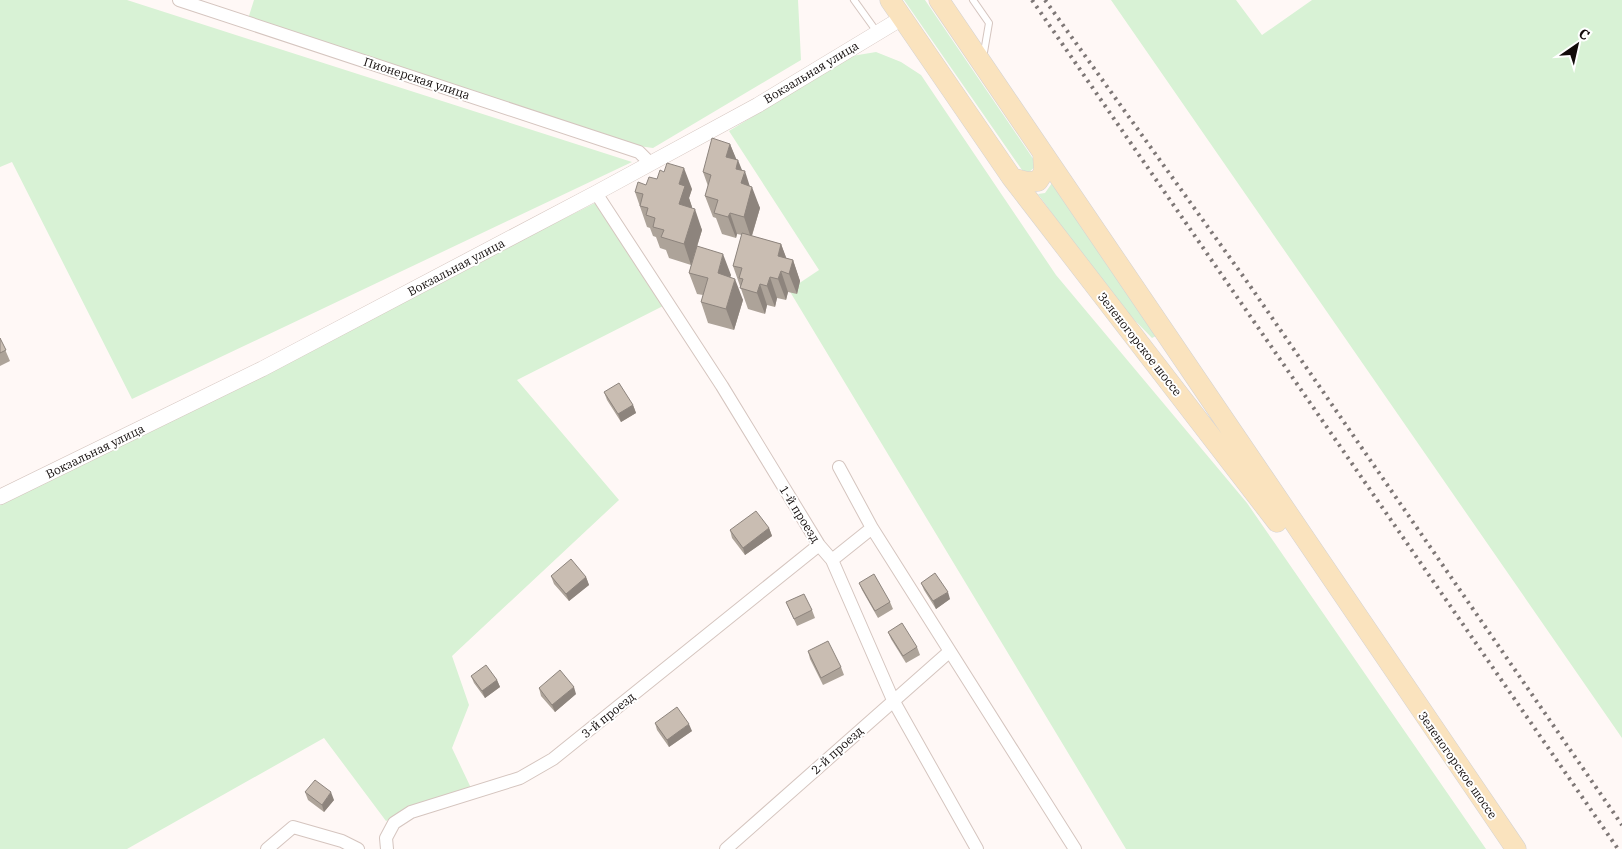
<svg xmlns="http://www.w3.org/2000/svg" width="1622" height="849" font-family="'IBM Plex Serif',serif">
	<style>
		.green { fill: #d8f2d5 }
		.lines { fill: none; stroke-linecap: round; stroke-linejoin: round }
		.service-casing { stroke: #d5c5bf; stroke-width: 8 }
		.minor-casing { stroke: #d5c5bf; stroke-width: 14 }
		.tertiary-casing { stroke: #d5c5bf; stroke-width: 16 }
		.primary-casing { stroke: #d4d3d3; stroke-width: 21 }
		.service { stroke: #fff; stroke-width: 6 }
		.minor { stroke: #fff; stroke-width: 12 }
		.tertiary { stroke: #fff; stroke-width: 15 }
		.primary { stroke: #fae3be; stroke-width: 20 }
		.rail { stroke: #7e7776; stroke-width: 4; stroke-dasharray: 2.5 5; stroke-linecap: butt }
		.wall { fill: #ada399 }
		.shaded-wall { fill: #8d847d }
		.building { fill: #c9bdb2; stroke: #8d847d }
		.labels { text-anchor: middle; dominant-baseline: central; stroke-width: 4; stroke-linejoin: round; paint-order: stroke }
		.street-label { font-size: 12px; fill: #110b0a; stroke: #fff }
	</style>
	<rect width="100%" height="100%" fill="#fff8f6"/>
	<path class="green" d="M0 0H127L632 162 132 399 12 162 0 167Z
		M254 0H798L801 60 653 148 631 145 248 19Z
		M904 0H925L1034 160 1036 166 1028 173 1022 170Z
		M1111 0H1236L1262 35 1312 0H1622V738Z
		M876 52 901 62 921 75 1056 275 1247 503 1486 849H1126L789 290 819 270 729 131 852 56Z
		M1052 183 1156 336 1152 338 1116 301 1038 194 1045 193Z
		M595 203 663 306 517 380 619 500 452 656 469 705 452 748 471 788 386 821 324 738 127 849H0V502Z"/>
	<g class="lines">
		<g class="service-casing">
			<path id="service" d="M854 0 877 32
				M973 0 989 23 983 58"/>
		</g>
		<g class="minor-casing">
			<path id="minor" d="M179 0 639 152 650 163
				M596 193 722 386 819 545 832 560 893 700 977 849
				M839 467 872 528 1075 849
				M832 560 872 528
				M267 849 293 827 342 841 358 849
				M387 849 386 838 394 823 411 812 520 778 553 759 819 545
				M726 849 949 652"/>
		</g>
		<g class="tertiary-casing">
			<path id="tertiary" d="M0 497 262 369 596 193 758 105 902 18"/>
		</g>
		<g class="primary-casing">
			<path id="primary" d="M890 0 1012 178 1277 522
				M939 0 1516 849
				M1012 178 1027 182 1038 181 1044 172 1043 155"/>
		</g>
		<use href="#service" class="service"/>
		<use href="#minor" class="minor"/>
		<use href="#tertiary" class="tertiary"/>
		<use href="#primary" class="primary"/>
		<path class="rail" d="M1032 0 1618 849
			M1045 0 1248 283 1622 825"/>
	</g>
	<path class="wall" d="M730 144 736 160 760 208 752 236 781 244 786 258 793 260 800 281 797 294 788 292 786 300 777 298 775 307 767 305 765 314 748 309 733 266 742 235 737 234 736 238 722 234 716 218 713 217 705 196 708 186 703 172Z
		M692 189 689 198 692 207V208L702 230 697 247 731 275 730 277 743 300 734 330 708 323 701 302 703 295 697 294 689 273 691 265 669 258 666 250 660 248 656 237 653 236 650 228 647 227 635 192Z
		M0 338 10 361 0 366Z
		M604 392 633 405 636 413 621 422 607 400Z
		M769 528 772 536 745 555 732 538 730 530Z
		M551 576 586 577 589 585 569 601 554 584Z
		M859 583 890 602 893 609 878 618 862 590Z
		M921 583 950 599 936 609 924 590Z
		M786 602 812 610 815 618 797 626Z
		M888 632 917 647 920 655 906 663 891 639Z
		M808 651 841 667 844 675 823 685 810 659Z
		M471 676 497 680 500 687 485 698 474 683Z
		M539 688 576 694 555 712 541 696Z
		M655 723 692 731 669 747 657 730Z
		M305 792 334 800 324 812 308 800Z"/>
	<path class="shaded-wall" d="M730 144 738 163V160L744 175 745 171 751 190 752 187 760 208 751 238 744 217 726 157Z
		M684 168 692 189 689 198 692 207 687 225 679 204V184Z
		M695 209 702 230 691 265 684 244Z
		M730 213 737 234 736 238 728 217Z
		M781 244 789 265 778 256Z
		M723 254 731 275 725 294 718 273Z
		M793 260 800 281 797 294 789 274Z
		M781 271 788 292 786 300 778 279Z
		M770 277 777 298 775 307 767 286Z
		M735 279 743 300 734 330 726 309Z
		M760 284 767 305 765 314 757 293Z
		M633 405 636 413 621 422 618 414Z
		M769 528 772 536 745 555 743 548Z
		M586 577 589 585 569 601 566 594Z
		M948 592 950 599 936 609 933 601Z
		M497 680 500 687 485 698 482 691Z
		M574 687 576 694 555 712 552 705Z
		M689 724 692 731 669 747 667 740Z
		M331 792 334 800 324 812 322 805Z"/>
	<path class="building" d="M712 138 730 144 726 157 738 160 736 169 745 171 741 183 752 187 744 217 730 213 728 217 714 213 718 200 705 196 711 175 703 172Z
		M667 163 684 168 679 184 685 186 679 204 695 209 684 244 661 237 664 230 653 227 655 218 646 215 648 208 640 206 643 194 635 192 638 182 646 185 649 177 657 179 660 170 664 172Z
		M742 233 781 244 778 256 793 260 789 274 781 271 778 279 770 277 767 286 760 284 757 293 740 288 743 279 739 278 742 268 733 266Z
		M697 246 723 254 718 273 735 279 726 309 701 302 708 278 689 273Z
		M0 338 6 350 0 353Z
		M619 383 633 405 618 414 604 392Z
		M756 511 769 528 743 548 730 530Z
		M571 559 586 577 566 594 551 576Z
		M935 573 948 592 933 601 921 583Z
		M874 574 890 602 875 611 859 583Z
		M804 594 812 610 794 619 786 602Z
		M902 623 917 647 903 656 888 632Z
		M828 641 841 667 821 678 808 651Z
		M486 665 497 680 482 691 471 676Z
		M560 670 574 687 552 705 539 688Z
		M677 707 689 724 667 740 655 723Z
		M315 780 331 792 322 805 305 792Z"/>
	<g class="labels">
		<g class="street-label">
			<text transform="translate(811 72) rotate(-31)">Вокзальная улица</text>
			<text transform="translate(417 78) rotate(18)">Пионерская улица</text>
			<text transform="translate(456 267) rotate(-28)">Вокзальная улица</text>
			<text transform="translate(1140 344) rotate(52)">Зеленогорское шоссе</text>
			<text transform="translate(95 451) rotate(-26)">Вокзальная улица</text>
			<text transform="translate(800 514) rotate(58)">1-й проезд</text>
			<text transform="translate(608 715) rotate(-39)">3-й проезд</text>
			<text transform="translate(837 750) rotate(-42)">2-й проезд</text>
			<text transform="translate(1458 765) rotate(55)">Зеленогорское шоссе</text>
		</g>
	</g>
	<g transform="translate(1577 45) rotate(34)" stroke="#ffffff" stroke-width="4" paint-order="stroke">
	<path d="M0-4L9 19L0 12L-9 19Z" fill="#110b0a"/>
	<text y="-8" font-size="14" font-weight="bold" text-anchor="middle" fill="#110b0a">С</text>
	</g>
</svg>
